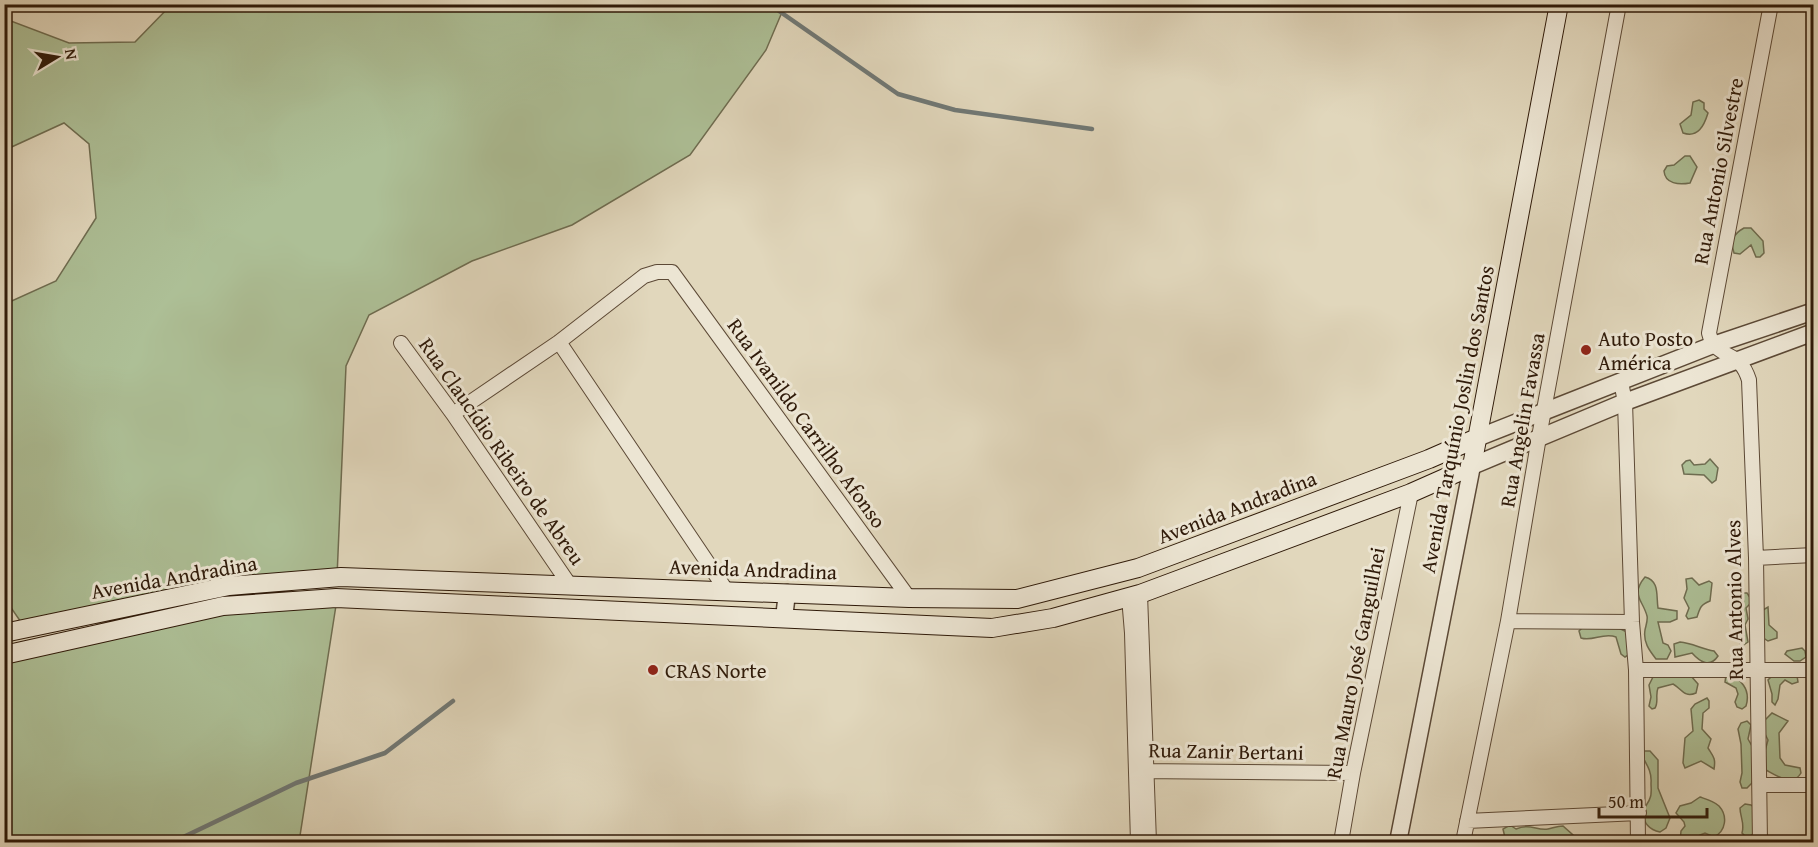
<svg xmlns="http://www.w3.org/2000/svg" width="1818" height="847" font-family="'Gentium Book Plus',serif">
	<style>
		.green { fill: #adbf96; stroke: #6e6c50; stroke-width: 1.5 }
		.lines { fill: none; stroke-linecap: round; stroke-linejoin: round }
		.stream { stroke: #707875; stroke-width: 4.5 }
		.minor-casing { stroke: #5c4936; stroke-width: 16 }
		.tertiary-casing { stroke: #5c4936; stroke-width: 19 }
		.secondary-casing { stroke: #2f1a09; stroke-width: 20 }
		.minor { stroke: #ece5d3; stroke-width: 14 }
		.tertiary { stroke: #ece5d3; stroke-width: 16 }
		.secondary { stroke: #ece5d3; stroke-width: 18 }
		.poi-dot { fill: #8f2418; stroke: #ece5d3; stroke-width: 2 }
		.labels { text-anchor: middle; dominant-baseline: central; stroke-width: 6; stroke-linejoin: round; paint-order: stroke }
		.street-label { font-size: 21px; fill: #2f1a09; stroke: #ece5d3 }
		.poi-label { font-size: 21px; fill: #2f1a09; stroke: #ece5d3; text-anchor: start }
	</style>
	<rect width="100%" height="100%" fill="#e1d7bc"/>
	<filter id="stains"><feTurbulence type="fractalNoise" baseFrequency=".00333" numOctaves="4"/><feColorMatrix values="0 0 0 0 .2 0 0 0 0 .09 0 0 0 0 .02 0 0 0 .5 -.17"/></filter>
	<radialGradient id="worn" r=".72"><stop offset=".6" stop-color="#630" stop-opacity="0"/><stop offset="1" stop-color="#630" stop-opacity=".3"/></radialGradient>
	<path class="green" d="M171 5H785L766 50 690 155 572 225 472 261 369 315 346 366 337 577 25 628 5 599V304L56 281 96 218 89 144 64 123 5 150 4 23 11 21 69 43 135 42Z
		M1699 100 1704 103V109L1708 113C1704 126 1698 138 1683 133L1680 124 1691 115 1693 102Z
		M1685 156H1690L1697 167 1690 183C1679 185 1665 184 1664 171L1667 166 1674 165Z
		M1744 228H1751L1763 241 1764 253 1760 257H1756L1751 245 1740 254 1734 253C1730 241 1733 234 1744 228Z
		M1710 459 1718 468 1716 480 1712 483 1704 475 1684 474 1682 465 1686 461 1690 460 1694 465 1705 464Z
		M1645 577C1660 581 1656 596 1658 608L1677 611V619L1670 622H1658L1663 643 1668 645 1671 651 1667 659H1656C1649 650 1643 642 1645 630 1646 625 1648 620 1647 616 1643 600 1630 595 1645 577Z
		M1692 578 1699 585 1709 581 1712 583 1710 601C1700 605 1700 608 1697 617L1688 619 1686 616 1689 608 1684 598 1687 589 1686 579Z
		M1741 593H1747L1751 599 1750 604 1746 608 1748 619 1745 625 1748 642 1742 646 1740 644 1741 625 1735 615 1739 606 1737 595Z
		M337 599 299 842H5L4 655 224 607Z
		M1768 607 1769 625 1777 632V638L1768 641 1762 637 1763 610Z
		M1610 624 1627 632 1630 654 1625 657 1621 654 1616 637C1603 632 1593 642 1581 638L1579 631 1583 627Z
		M1680 642C1692 643 1702 649 1714 651L1718 656C1710 668 1700 662 1692 653L1675 657 1674 644Z
		M1802 648 1805 651 1806 657 1800 661H1794L1785 654 1787 651Z
		M1775 673 1797 676 1798 682 1792 684 1785 680 1780 685 1778 699 1775 705 1772 702V694L1768 680Z
		M1726 675C1741 677 1751 690 1746 706L1742 709 1737 707 1735 702 1738 694 1736 688 1725 682Z
		M1691 676 1698 684 1696 693C1684 698 1682 689 1673 684L1658 688C1655 695 1659 702 1655 708L1652 709 1649 706 1651 697 1649 685 1653 677Z
		M1707 698 1709 701V708L1703 713 1702 729 1711 739 1708 748C1713 756 1716 758 1714 769L1701 761 1685 768 1683 763 1685 738 1693 731 1691 709 1695 704Z
		M1772 713 1788 721 1779 733 1780 758 1785 765 1800 768 1801 773C1793 787 1777 776 1766 770L1765 751 1768 740 1763 730 1764 721Z
		M1747 721 1751 725 1748 739 1757 755 1752 783 1747 788H1742L1740 782 1742 773 1741 744 1738 729 1741 723Z
		M1644 751H1650L1658 760V788L1670 818 1666 828 1660 832C1650 830 1642 823 1644 811 1644 806 1649 803 1650 798 1652 794 1651 788 1651 783 1652 772 1647 765 1642 756Z
		M1700 797C1706 799 1714 801 1719 806 1728 816 1726 831 1714 837L1705 833 1700 835 1701 842H1680L1681 831 1685 826 1684 822 1676 813 1680 806 1691 803Z
		M1745 804 1751 805 1756 809 1758 817 1753 821 1754 833 1750 836H1745L1742 833C1745 823 1740 817 1740 808Z
		M1510 825 1516 829C1530 823 1537 831 1548 829 1553 828 1557 826 1563 826L1573 835 1574 840 1568 842 1557 837 1541 842H1506L1503 829Z"/>
	<g class="lines">
		<path class="stream" d="M769 4 898 94 955 110 1092 129
			M173 842 296 783 385 753 453 701"/>
		<g class="minor-casing">
			<path id="minor" d="M559 342 726 590
				M401 343 453 414 569 584
				M1621 382 1625 402 1632 622 1636 670 1638 842
				M453 414 559 342 644 276 657 272H672L909 598
				M1756 558 1814 555
				M1140 594 1149 842
				M1129 597 1132 633 1138 842
				M1508 621 1632 622
				M1636 670H1814
				M1139 771 1353 773
				M1760 785H1814
				M1467 821 1639 813
				M1341 842 1353 773 1411 493
				M1463 842 1508 621 1539 437 1619 4
				M1760 842 1756 558 1749 380C1741 355 1730 360 1715 346 1712 343 1710 337 1709 333L1771 4"/>
		</g>
		<g class="tertiary-casing">
			<path id="tertiary" d="M1477 438 1713 345 1814 311
				M784 618 787 593
				M1398 842 1472 466 1625 402 1814 332"/>
		</g>
		<g class="secondary-casing">
			<path id="secondary" d="M4 633 229 586 341 577 909 598 1017 599 1138 568 1429 459 1477 438
				M4 655 223 606 336 598 992 628 1053 618 1140 594 1411 493 1472 466 1559 4"/>
		</g>
		<use href="#minor" class="minor"/>
		<use href="#tertiary" class="tertiary"/>
		<use href="#secondary" class="secondary"/>
	</g>
	<g class="poi-dot">
		<circle cx="1586" cy="350" r="6"/>
		<circle cx="653" cy="670" r="6"/>
	</g>
	<g class="labels">
		<g class="street-label">
			<text transform="translate(1718 171) rotate(-79)">Rua Antonio Silvestre</text>
			<text transform="translate(1457 419) rotate(-79)">Avenida Tarquínio Joslin dos Santos</text>
			<text transform="translate(1522 420) rotate(-80)">Rua Angelin Favassa</text>
			<text transform="translate(807 423) rotate(54)">Rua Ivanildo Carrilho Afonso</text>
			<text transform="translate(502 451) rotate(55)">Rua Claucídio Ribeiro de Abreu</text>
			<text transform="translate(1237 507) rotate(-21)">Avenida Andradina</text>
			<text transform="translate(753 569) rotate(2)">Avenida Andradina</text>
			<text transform="translate(174 577) rotate(-10)">Avenida Andradina</text>
			<text transform="translate(1734 600) rotate(-91)">Rua Antonio Alves</text>
			<text transform="translate(1355 663) rotate(-79)">Rua Mauro José Ganguilhei</text>
			<text transform="translate(1226 751) rotate(1)">Rua Zanir Bertani</text>
		</g>
		<g class="poi-label">
			<text x="1598" y="338">Auto Posto<tspan x="1598" dy="24">América</tspan></text>
			<text x="665" y="670">CRAS Norte</text>
		</g>
	</g>
	<rect width="1818" height="847" fill="none" stroke="#e1d7bc" stroke-width="24"/>
	<rect x="6" y="6" width="1806" height="835" fill="none" stroke="#2f1a09" stroke-width="3"/>
	<rect x="12" y="12" width="1794" height="823" fill="none" stroke="#2f1a09" stroke-width="1.5"/>
	<g transform="translate(57 57) rotate(79)" stroke="#ece5d3" stroke-width="4.5" paint-order="stroke">
	<path d="M0-4.5L10 22L0 15L-10 22Z" fill="#2f1a09"/>
	<text y="-9" font-size="16" font-weight="bold" text-anchor="middle" fill="#2f1a09">N</text>
	</g>
	<path d="M1599 808v9h108v-9" fill="none" stroke="#2f1a09" stroke-width="3"/>
	<text x="1608" y="808" font-size="18" fill="#2f1a09" stroke="#ece5d3" stroke-width="4.5" paint-order="stroke">50 m</text>
	<rect width="100%" height="100%" filter="url(#stains)"/>
	<rect width="100%" height="100%" fill="url(#worn)"/>
</svg>
